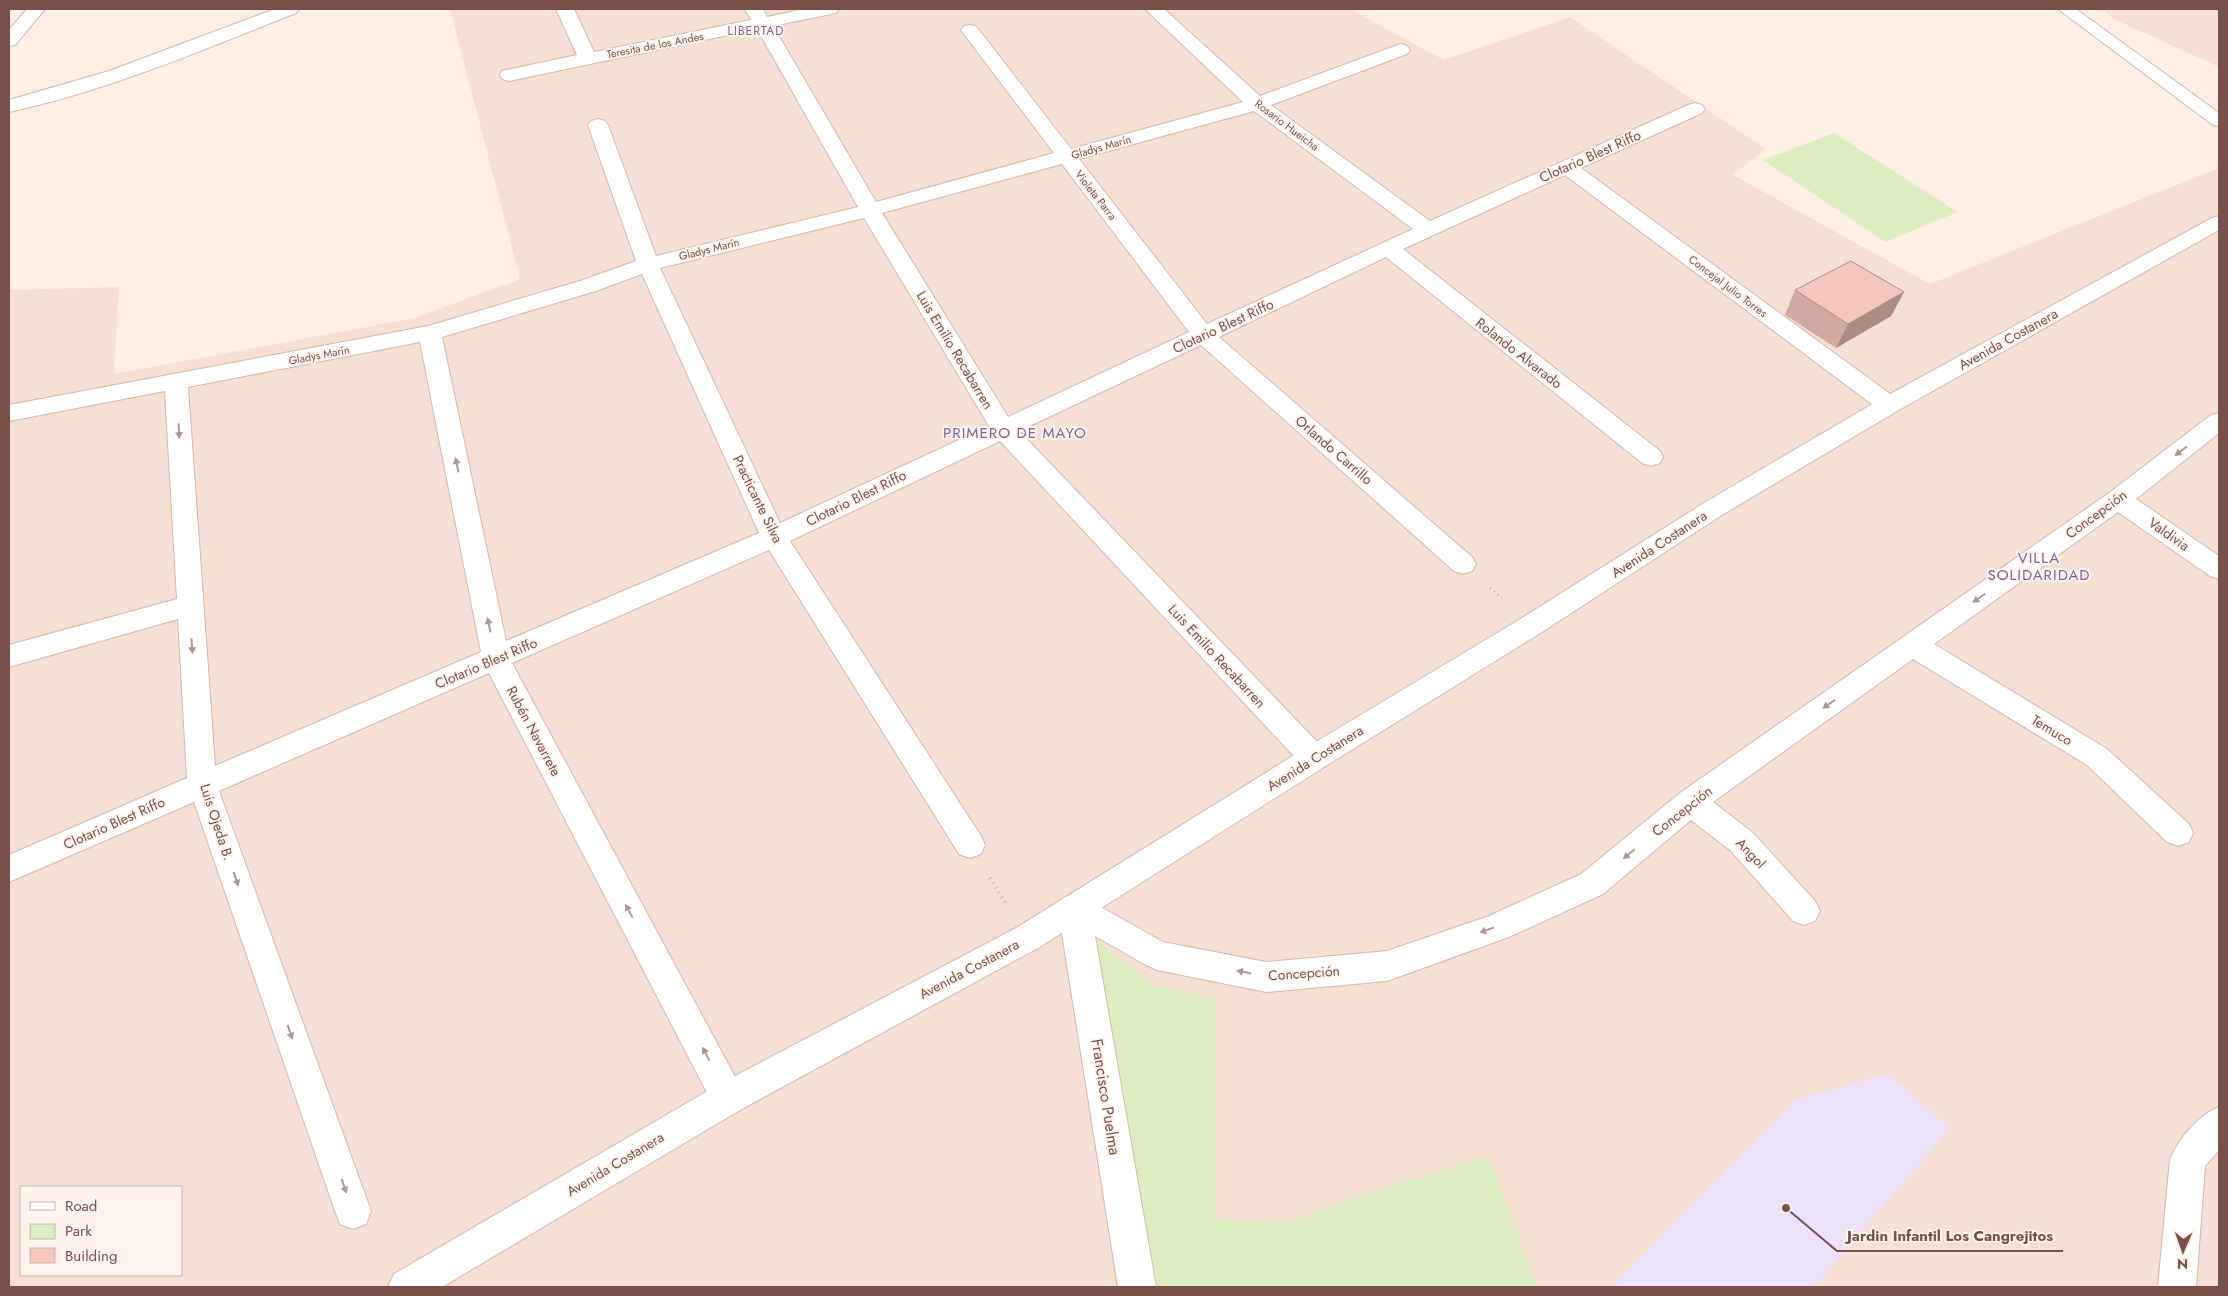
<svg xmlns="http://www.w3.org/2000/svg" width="2228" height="1296" font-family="Jost,sans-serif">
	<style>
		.residential { fill: #f6dfd3; fill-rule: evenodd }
		.education { fill: #ece2fa }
		.green { fill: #dcedc2 }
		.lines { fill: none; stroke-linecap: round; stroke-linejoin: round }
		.service-casing { stroke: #d3b7ad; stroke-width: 2 }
		.minor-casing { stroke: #d3b7ad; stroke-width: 2 }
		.tertiary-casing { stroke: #d3b7ad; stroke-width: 2 }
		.path-far1 { stroke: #dba99d; stroke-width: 3; stroke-dasharray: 1 4; stroke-linecap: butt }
		.path { stroke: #dba99d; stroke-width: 4; stroke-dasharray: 1 4.5; stroke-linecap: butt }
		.service { fill: #fff; fill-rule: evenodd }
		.minor { fill: #fff; fill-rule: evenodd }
		.tertiary { fill: #fff; fill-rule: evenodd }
		.wall { fill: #d3aaa1 }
		.shaded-wall { fill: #ac8b83 }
		.building { fill: #f5c6bb; stroke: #ac8b83 }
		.oneway { fill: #af9691 }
		.labels { text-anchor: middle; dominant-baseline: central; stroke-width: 4; stroke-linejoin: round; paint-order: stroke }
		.far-street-label { font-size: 11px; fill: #795048; stroke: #fff4ed }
		.far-neighbourhood-label { font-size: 12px; letter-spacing: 1px; fill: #7e639d; stroke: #fff4ed }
		.street-label { font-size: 14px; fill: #795048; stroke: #fff4ed }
		.neighbourhood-label { font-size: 15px; letter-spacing: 1px; fill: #7e639d; stroke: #fff4ed }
		.near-street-label { font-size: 16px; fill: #795048; stroke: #fff4ed }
		.leader { fill: none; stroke: #795048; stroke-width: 2 }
		.callout-dot { fill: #795048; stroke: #fff4ed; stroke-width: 2 }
		.callout-label { font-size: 15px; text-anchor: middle; font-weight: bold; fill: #795048; stroke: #fff4ed; stroke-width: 4; stroke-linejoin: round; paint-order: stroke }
	</style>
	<rect width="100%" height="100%" fill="#feefe5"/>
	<path class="residential" d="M450 9H1350L1444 60 1570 17 1766 149 1733 175 1930 284 2219 168V1287H9V290L119 287 114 374 415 318 520 279ZM21 1187H181V1275H21Z
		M2101 9H2219V67L2118 21Z"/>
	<path class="education" d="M1889 1074 1950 1128 1814 1287H1611L1796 1099Z"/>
	<path class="green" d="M1834 133 1958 212 1885 242 1763 160Z
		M1097 940 1152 985 1216 998V1219L1289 1222 1380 1189 1489 1157 1537 1287H1156Z"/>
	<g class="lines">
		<g class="service-casing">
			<path id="service" d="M2058 9H2076L2219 113V126L2213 125Z"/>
		</g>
		<g class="minor-casing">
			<path id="minor" d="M27 9H45L15 45 9 46V30Z
				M275 9H299L296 13C203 50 107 91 9 112V100L109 71Z
				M556 9H574L594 52 751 20 745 9H763L767 17 805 9H839L836 13 773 26 876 202 1054 153 961 30 964 26 970 25 976 26 1071 149 1243 102 1145 9H1164L1260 96 1395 46 1401 44 1407 46 1410 50 1407 54 1271 105 1430 221 1688 105 1695 103 1702 105 1705 109 1702 113 1581 168 1897 399 1901 405 1897 411 1889 413 1881 411 1565 175 1403 249 1660 451 1663 457 1660 463 1651 466 1642 463 1386 257 1219 337 1472 557 1476 564 1472 571 1463 574 1454 571 1201 345 1019 431 1324 749 1329 758 1324 767 1314 770 1304 767 1000 441 790 541 981 836 985 845 981 854 970 858 959 854 769 550 512 663 740 1086 745 1098 740 1110 728 1115 716 1110 489 673 219 791 371 1211 366 1224 353 1229 340 1224 335 1211 194 802 9 882V855L187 778 178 619 9 667V645L177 599 165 391 9 421V405L428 326 580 281 636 261 588 125 591 121 598 119 605 121 608 125 656 256 858 207 757 29 509 81 502 79 500 75 502 71 577 55ZM1254 111 1413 229 1207 324 1079 159ZM1062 164 1189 332 1008 417 882 213ZM864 218 989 426 780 523 660 268ZM642 274 759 533 506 641 442 337 596 291ZM420 342 481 652 215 766 188 387Z
				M2219 413V433L2136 499 2219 556V579L2210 576 2118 512 1934 644 2107 749 2189 824 2193 833 2189 842 2178 846 2167 842 2087 765 1913 659 1713 802 1753 833 1815 901 1820 911 1815 921 1804 925 1793 921 1731 851 1691 820 1603 894 1509 937 1387 981 1266 992 1157 970 1146 965 1095 936 1156 1287H1118L1058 908 1063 898 1074 894 1085 898 1163 942 1266 962 1387 951 1489 916 1581 874 1680 793 2109 493 2211 415Z
				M2219 1107V1150L2205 1166 2196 1287H2158L2170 1159C2179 1139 2198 1115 2219 1107Z"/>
		</g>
		<g class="tertiary-casing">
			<path id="tertiary" d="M2219 216V230L1897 411 1722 515 1542 632 1324 767 1038 948 740 1110 442 1287H388L394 1274 716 1086 1016 928 1304 749 1522 618 1704 503 1881 399 2212 218Z"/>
		</g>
		<path class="path-far1" d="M1490 588 1502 598"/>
		<path class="path" d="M990 878 1006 904"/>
		<use href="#service" class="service"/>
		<use href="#minor" class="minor"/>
		<use href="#tertiary" class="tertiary"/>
	</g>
	<path class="wall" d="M1795 290 1904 292 1891 316 1836 348 1785 315Z"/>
	<path class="shaded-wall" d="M1904 292 1891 316 1836 348 1848 324Z"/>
	<path class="building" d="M1851 261 1904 292 1848 324 1795 290Z"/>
	<defs><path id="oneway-solid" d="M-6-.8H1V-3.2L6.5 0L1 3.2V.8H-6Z" transform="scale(1.25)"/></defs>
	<g class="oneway">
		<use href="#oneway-solid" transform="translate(179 431) rotate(87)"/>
		<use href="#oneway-solid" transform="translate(2181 451) rotate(143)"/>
		<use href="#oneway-solid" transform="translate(457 465) rotate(-101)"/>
		<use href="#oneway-solid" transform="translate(1979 598) rotate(145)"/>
		<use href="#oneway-solid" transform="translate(489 625) rotate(-101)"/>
		<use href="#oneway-solid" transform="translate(192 646) rotate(86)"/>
		<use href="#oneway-solid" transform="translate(1829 704) rotate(145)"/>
		<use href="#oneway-solid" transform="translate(1629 854) rotate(140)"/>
		<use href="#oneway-solid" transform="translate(236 879) rotate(71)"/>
		<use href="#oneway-solid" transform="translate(629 911) rotate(-118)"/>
		<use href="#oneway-solid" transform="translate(1487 930) rotate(160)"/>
		<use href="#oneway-solid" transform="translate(1244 972) rotate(-169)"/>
		<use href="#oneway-solid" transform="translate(290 1032) rotate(71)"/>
		<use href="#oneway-solid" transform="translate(706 1054) rotate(-118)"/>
		<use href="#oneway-solid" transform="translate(344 1186) rotate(71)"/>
	</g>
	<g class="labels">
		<g class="far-street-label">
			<text transform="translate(655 45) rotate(-11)">Teresita de los Andes</text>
			<text transform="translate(1287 125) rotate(37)">Rosario Hueicha</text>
			<text transform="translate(1101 147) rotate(-16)">Gladys Marín</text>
			<text transform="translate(1096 195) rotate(52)">Violeta Parra</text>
			<text transform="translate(709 249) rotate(-14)">Gladys Marín</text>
			<text transform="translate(1728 286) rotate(37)">Concejal Julio Torres</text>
			<text transform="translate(319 355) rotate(-11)">Gladys Marín</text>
		</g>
		<g class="far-neighbourhood-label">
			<text x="756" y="31">LIBERTAD</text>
		</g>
		<g class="street-label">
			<text transform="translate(1590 156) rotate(-24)">Clotario Blest Riffo</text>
			<text transform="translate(1223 326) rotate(-25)">Clotario Blest Riffo</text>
			<text transform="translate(2008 339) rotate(-29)">Avenida Costanera</text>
			<text transform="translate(955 350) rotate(59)">Luis Emilio Recabarren</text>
			<text transform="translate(1519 353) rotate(38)">Rolando Alvarado</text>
			<text transform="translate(1334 450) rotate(41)">Orlando Carrillo</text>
			<text transform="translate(856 498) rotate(-26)">Clotario Blest Riffo</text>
			<text transform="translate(758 499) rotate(64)">Practicante Silva</text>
			<text transform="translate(2096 514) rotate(-36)">Concepción</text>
			<text transform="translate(2169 534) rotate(35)">Valdivia</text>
			<text transform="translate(1659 544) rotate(-33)">Avenida Costanera</text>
			<text transform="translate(1217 656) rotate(47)">Luis Emilio Recabarren</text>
			<text transform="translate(486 663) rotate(-23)">Clotario Blest Riffo</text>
			<text transform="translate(2052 730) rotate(31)">Temuco</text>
			<text transform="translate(534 731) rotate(62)">Rubén Navarrete</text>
			<text transform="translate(1315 758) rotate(-32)">Avenida Costanera</text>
			<text transform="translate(1682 811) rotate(-38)">Concepción</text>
			<text transform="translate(217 822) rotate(72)">Luis Ojeda B.</text>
			<text transform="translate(114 823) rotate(-24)">Clotario Blest Riffo</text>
			<text transform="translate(1751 853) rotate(46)">Angol</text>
			<text transform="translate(969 969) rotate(-28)">Avenida Costanera</text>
			<text transform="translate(1304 973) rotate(-4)">Concepción</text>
			<text transform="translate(615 1164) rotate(-31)">Avenida Costanera</text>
		</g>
		<g class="neighbourhood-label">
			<text x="1015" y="433">PRIMERO DE MAYO</text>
			<text x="2039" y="558">VILLA<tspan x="2039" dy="17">SOLIDARIDAD</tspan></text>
		</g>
		<g class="near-street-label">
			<text transform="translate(1106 1097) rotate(81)">Francisco Puelma</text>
		</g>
	</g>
	<path class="leader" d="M1786 1208L1837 1251H2063"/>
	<circle class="callout-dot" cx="1786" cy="1208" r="5"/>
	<g class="callout-label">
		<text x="1950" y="1241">Jardin Infantil Los Cangrejitos</text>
	</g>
	<rect width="2228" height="1296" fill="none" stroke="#795048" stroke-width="20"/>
	<rect x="20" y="1186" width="162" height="90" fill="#fff4ed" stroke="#c9b2ab"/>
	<rect x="30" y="1202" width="25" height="8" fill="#ffffff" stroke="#c9b2ab"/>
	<text x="65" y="1211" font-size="15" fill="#795048">Road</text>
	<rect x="30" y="1224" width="25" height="15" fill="#dcedc2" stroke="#c9b2ab"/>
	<text x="65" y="1236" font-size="15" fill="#795048">Park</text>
	<rect x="30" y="1248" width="25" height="15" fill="#f5c6bb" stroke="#c9b2ab"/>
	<text x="65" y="1261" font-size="15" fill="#795048">Building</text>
	<g transform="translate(2183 1251) rotate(182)" stroke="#fff4ed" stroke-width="4" paint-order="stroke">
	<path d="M0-4L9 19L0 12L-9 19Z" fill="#795048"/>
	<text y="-8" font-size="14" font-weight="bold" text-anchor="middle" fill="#795048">N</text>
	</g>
</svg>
